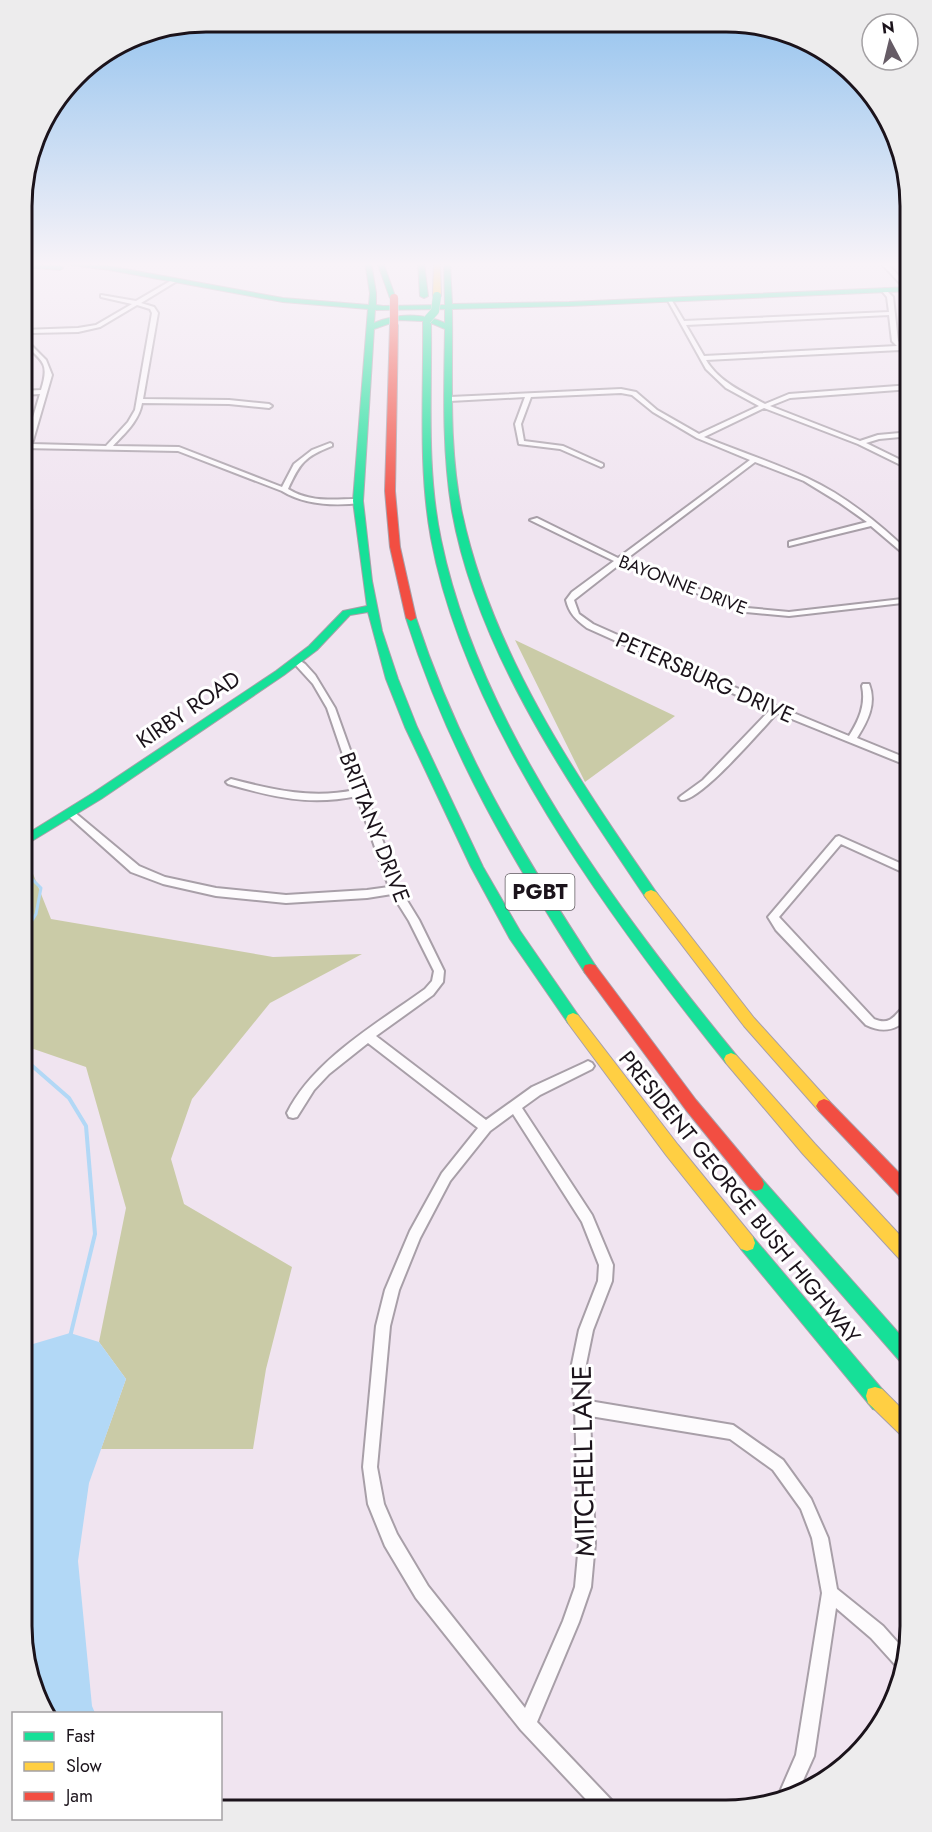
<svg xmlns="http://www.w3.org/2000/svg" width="932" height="1832" font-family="Jost,sans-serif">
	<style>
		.forest { fill: #cacba7 }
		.water { fill: #b2d8f6 }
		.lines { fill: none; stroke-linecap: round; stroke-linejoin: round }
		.stream-far1 { stroke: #b2d8f6; stroke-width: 3 }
		.stream { stroke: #b2d8f6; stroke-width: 4 }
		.street-casing { stroke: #a89fa8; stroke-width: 4 }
		.fast-casing { stroke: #a89fa8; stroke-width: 2 }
		.slow-casing { stroke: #a89fa8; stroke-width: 2 }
		.jam-casing { stroke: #a89fa8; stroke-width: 2 }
		.street { fill: #fdfbfd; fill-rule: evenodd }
		.fast { fill: #16e098; fill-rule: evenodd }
		.slow { fill: #ffcf43; fill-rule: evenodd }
		.jam { fill: #f24e42; fill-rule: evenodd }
		.fast-bridge-casing { stroke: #c7c2c7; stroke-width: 9; stroke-linecap: butt }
		.jam-bridge-casing { stroke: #c7c2c7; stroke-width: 9; stroke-linecap: butt }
		.fast-bridge { stroke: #16e098; stroke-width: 8 }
		.jam-bridge { stroke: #f24e42; stroke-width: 8 }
		.labels { text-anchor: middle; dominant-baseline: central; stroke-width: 6; stroke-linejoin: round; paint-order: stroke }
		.far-street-label { font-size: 18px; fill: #1b131b; stroke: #fff }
		.shield { fill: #fff; stroke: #5f5a5f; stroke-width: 1.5 }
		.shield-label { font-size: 21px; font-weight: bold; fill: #1b131b }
		.street-label { font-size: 22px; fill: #1b131b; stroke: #fff }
		.near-street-label { font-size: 27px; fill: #1b131b; stroke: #fff }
		.rim { fill: none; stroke: #1b131b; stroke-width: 3 }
	</style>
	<rect width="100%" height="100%" fill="#f0e4f0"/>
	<path class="forest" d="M515 640 675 716 585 782Z
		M26 856 51 919 273 957 362 954 270 1003 192 1099 171 1159 184 1204 292 1267 266 1369 253 1449H101L126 1379 99 1342 126 1208 86 1067 22 1045V859Z"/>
	<path class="water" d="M70 1333 99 1342 126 1379 89 1483 78 1561 92 1706 95 1713H49L31 1686 21 1627V1353L33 1344Z"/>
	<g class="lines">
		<path class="stream-far1" d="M22 869 41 888 36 914 22 937"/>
		<path class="stream" d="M22 1057 69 1098 86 1126 95 1234 70 1337"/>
		<g class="street-casing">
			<path id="street" d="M22 262H26L22 264Z
				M880 262H886L911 289V291H907Z
				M172 280 177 281 141 303 154 307 158 313 143 399 229 400 269 404 272 406 269 408 229 404 142 403C139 421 125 433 113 446L179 447 282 487 294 464 312 450 330 443 332 444V446C304 457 300 463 288 489 311 503 332 499 358 499L362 501 361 503C334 506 305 505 282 491L178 451 22 448V444H25L40 394 22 395V391L41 390C50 362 42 361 23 343L25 334H22V330L78 328 96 325 132 304 101 297V295L136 301ZM137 305 150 309 152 313 135 410 128 422 106 446 32 444 52 375 46 360 29 343 31 333 78 332 100 327Z
				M885 289 893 297 898 341 911 354V360L900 350 706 360C719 382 743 392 765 404L789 394 911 385V389L790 398 770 406 860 441 878 435 911 432V436L879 439 866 443 911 465V470L858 444 764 408 704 437C739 451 774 463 807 478 846 496 880 524 911 554V560L871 526 789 546V542L867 522 840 503 804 481 755 462 625 560 747 608 789 612 911 598V602L789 616 746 612 620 564 574 600 579 614 593 624 779 707 849 736C859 720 866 705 862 686L863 684H869C877 704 867 722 857 738L911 760V767L777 713C762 729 699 803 681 800L679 798 681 796 703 780 770 710 587 628C576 620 569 613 566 600L572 592 614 561 530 520 537 518 618 558 750 460 697 438 653 412 632 395 621 393 531 397 521 424 524 441 563 446 603 464V466L601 467 560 449 519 444 515 424 525 397 450 401 447 399 450 397 621 389 636 392 657 410 699 434 759 406 726 388 706 369 667 299H671L684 321 889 312 887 297 882 291ZM889 315 892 341 897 346 704 356 686 325Z
				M296 658 305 664 315 675 335 708 400 889 419 920 444 971 443 982 433 995 376 1036 486 1120 532 1087 584 1063 588 1061 592 1063 594 1066 592 1069 540 1095 522 1108 592 1215 613 1265 612 1281 593 1330 585 1369 589 1401 733 1425 783 1460 811 1499 828 1538 837 1589 883 1626 907 1653 903 1671 899 1669 871 1638 836 1608 814 1756 796 1796 786 1801 777 1803 776 1801 796 1755 822 1593 812 1538 801 1509 773 1470 730 1439 590 1416 595 1543 591 1587 579 1622 537 1722 616 1805 619 1811H597L521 1730 416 1598 385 1546 368 1504 363 1467 376 1326 385 1290 410 1231 442 1173 478 1128 368 1043 329 1074 314 1090 297 1117 293 1118 289 1117 287 1113C313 1060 378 1023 425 989L432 981 434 971 409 921 392 894 367 898 286 903 216 896 163 884 131 872 65 813 67 811H73L139 866 165 877 216 888 286 895 367 890 389 887 357 796C310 806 273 797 228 784L226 782 231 779C273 790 312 799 355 790L327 708 313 684 292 661ZM513 1114 582 1222 599 1265 598 1281 579 1330 571 1369 575 1407 579 1543 575 1587 563 1621 525 1708 428 1586 397 1534 384 1504 377 1467 390 1326 399 1290 420 1238 450 1181 490 1131Z
				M839 836 911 868V876L841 844 779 917 874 1019C895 1028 896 1008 911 1002V1015C898 1030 884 1034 866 1025L776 930 768 917 836 837Z"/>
		</g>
		<g class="fast-casing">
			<path id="fast" d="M47 262 109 266 283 298 369 305 370 293 365 262H371L376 293V305L383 306 445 305 444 262H450L452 304 569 302 911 287V291L569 306 452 309C453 376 448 446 462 513 492 653 575 775 656 892L658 895 656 898H646C568 782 477 651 452 511 442 451 444 390 445 329L431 323C432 395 426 469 441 540 480 728 617 909 736 1055L738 1059 736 1063 731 1065 726 1063C610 919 465 722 431 538 418 467 424 393 423 321L399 320 374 329 363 501 372 581 382 631 398 679 417 727 483 867 520 931 578 1015 580 1019 578 1023 573 1025 568 1023 510 939 471 867 405 727 386 679 368 612 350 615 317 650 284 675 101 799 22 847V837L93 793 276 671 309 646 343 611 367 606 353 501 368 309 283 302 109 270ZM445 309V323C423 313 397 313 374 323L375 310Z
				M377 262H383L396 299 390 298Z
				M418 262H424L428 296 424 298 420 296Z
				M22 263 60 266 63 268 60 270 22 267Z
				M411 615 416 618C458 747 521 852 595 965L597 969 595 973H585C511 858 447 749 406 618Z
				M756 1177 762 1179 911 1347V1370L905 1367 750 1189 748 1184 750 1179Z
				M747 1235 753 1237 887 1395 889 1402 887 1409 880 1411 873 1409 741 1249 739 1243 741 1237Z"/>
		</g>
		<g class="slow-casing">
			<path id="slow" d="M434 262H440L441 296 437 298 433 296Z
				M651 890 656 892 754 1018 829 1101 832 1106 829 1111 824 1113 819 1111 744 1026 646 898 644 895 646 892Z
				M573 1013 578 1015 678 1145 753 1237 755 1243 753 1249 747 1251 741 1249 666 1155 568 1023 566 1019 568 1015Z
				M731 1053 736 1055 815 1144 911 1247V1267L905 1265 803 1154 726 1063 724 1059 726 1055Z
				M875 1387 882 1389 911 1418V1440L904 1438 868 1403 866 1396 868 1389Z"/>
		</g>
		<g class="jam-casing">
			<path id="jam" d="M394 323 398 325 395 491 400 547 416 618 411 621 406 618 390 547 385 491 390 325Z
				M590 964 595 965 696 1100 762 1179 764 1184 762 1189 756 1191 750 1189 686 1110 585 973 583 969 585 965Z
				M824 1099 829 1101 911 1185V1204L905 1202 819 1111 816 1106 819 1101Z"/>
		</g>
		<use href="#street" class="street"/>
		<use href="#fast" class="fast"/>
		<use href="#slow" class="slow"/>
		<use href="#jam" class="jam"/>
		<g class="fast-bridge-casing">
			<path id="fast-bridge" d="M427 320 435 311 437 296"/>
		</g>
		<g class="jam-bridge-casing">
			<path id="jam-bridge" d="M394 298V325"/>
		</g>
		<use href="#fast-bridge" class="fast-bridge"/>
		<use href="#jam-bridge" class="jam-bridge"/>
	</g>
	<linearGradient id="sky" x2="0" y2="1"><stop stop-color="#92c2ee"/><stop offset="0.51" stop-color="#f8f3f8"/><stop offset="1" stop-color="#f8f3f8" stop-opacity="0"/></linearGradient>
	<rect width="932" height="518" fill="url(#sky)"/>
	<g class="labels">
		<g class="far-street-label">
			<text transform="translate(683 585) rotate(21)">BAYONNE DRIVE</text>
		</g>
		<rect class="shield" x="505.5" y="874" width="69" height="36" rx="4.5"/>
		<g class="shield-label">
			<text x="540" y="892">PGBT</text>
		</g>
		<g class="street-label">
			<text transform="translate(705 677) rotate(24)">PETERSBURG DRIVE</text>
			<text transform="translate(188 709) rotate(-34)">KIRBY ROAD</text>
			<text transform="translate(375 827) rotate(69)">BRITTANY DRIVE</text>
			<text transform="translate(740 1197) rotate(51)">PRESIDENT GEORGE BUSH HIGHWAY</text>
		</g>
		<g class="near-street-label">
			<text transform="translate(583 1461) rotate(-91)">MITCHELL LANE</text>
		</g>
	</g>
	<path d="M0 0H932V1832H0ZM206 32H726A174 174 0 0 1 900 206V1626A174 174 0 0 1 726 1800H206A174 174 0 0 1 32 1626V206A174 174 0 0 1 206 32Z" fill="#edeced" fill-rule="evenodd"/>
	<path class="rim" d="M206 32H726A174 174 0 0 1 900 206V1626A174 174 0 0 1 726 1800H206A174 174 0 0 1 32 1626V206A174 174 0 0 1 206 32Z"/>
	<rect x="12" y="1712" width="210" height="108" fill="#ffffff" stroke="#a4a1a4" stroke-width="1.5"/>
	<rect x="24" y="1732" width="30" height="9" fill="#16e098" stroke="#a4a1a4" stroke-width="1.5"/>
	<text x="66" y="1742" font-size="18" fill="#1b131b">Fast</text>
	<rect x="24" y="1762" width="30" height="9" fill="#ffcf43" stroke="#a4a1a4" stroke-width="1.5"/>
	<text x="66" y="1772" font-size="18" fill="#1b131b">Slow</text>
	<rect x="24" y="1792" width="30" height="9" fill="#f24e42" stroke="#a4a1a4" stroke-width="1.5"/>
	<text x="66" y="1802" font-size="18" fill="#1b131b">Jam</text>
	<g transform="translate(890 42) rotate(353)"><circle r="28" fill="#ffffff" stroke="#a4a1a4" stroke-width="1.5"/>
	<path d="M0-4.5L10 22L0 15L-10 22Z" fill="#665c66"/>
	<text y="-9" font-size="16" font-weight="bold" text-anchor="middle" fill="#1b131b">N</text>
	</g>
</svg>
